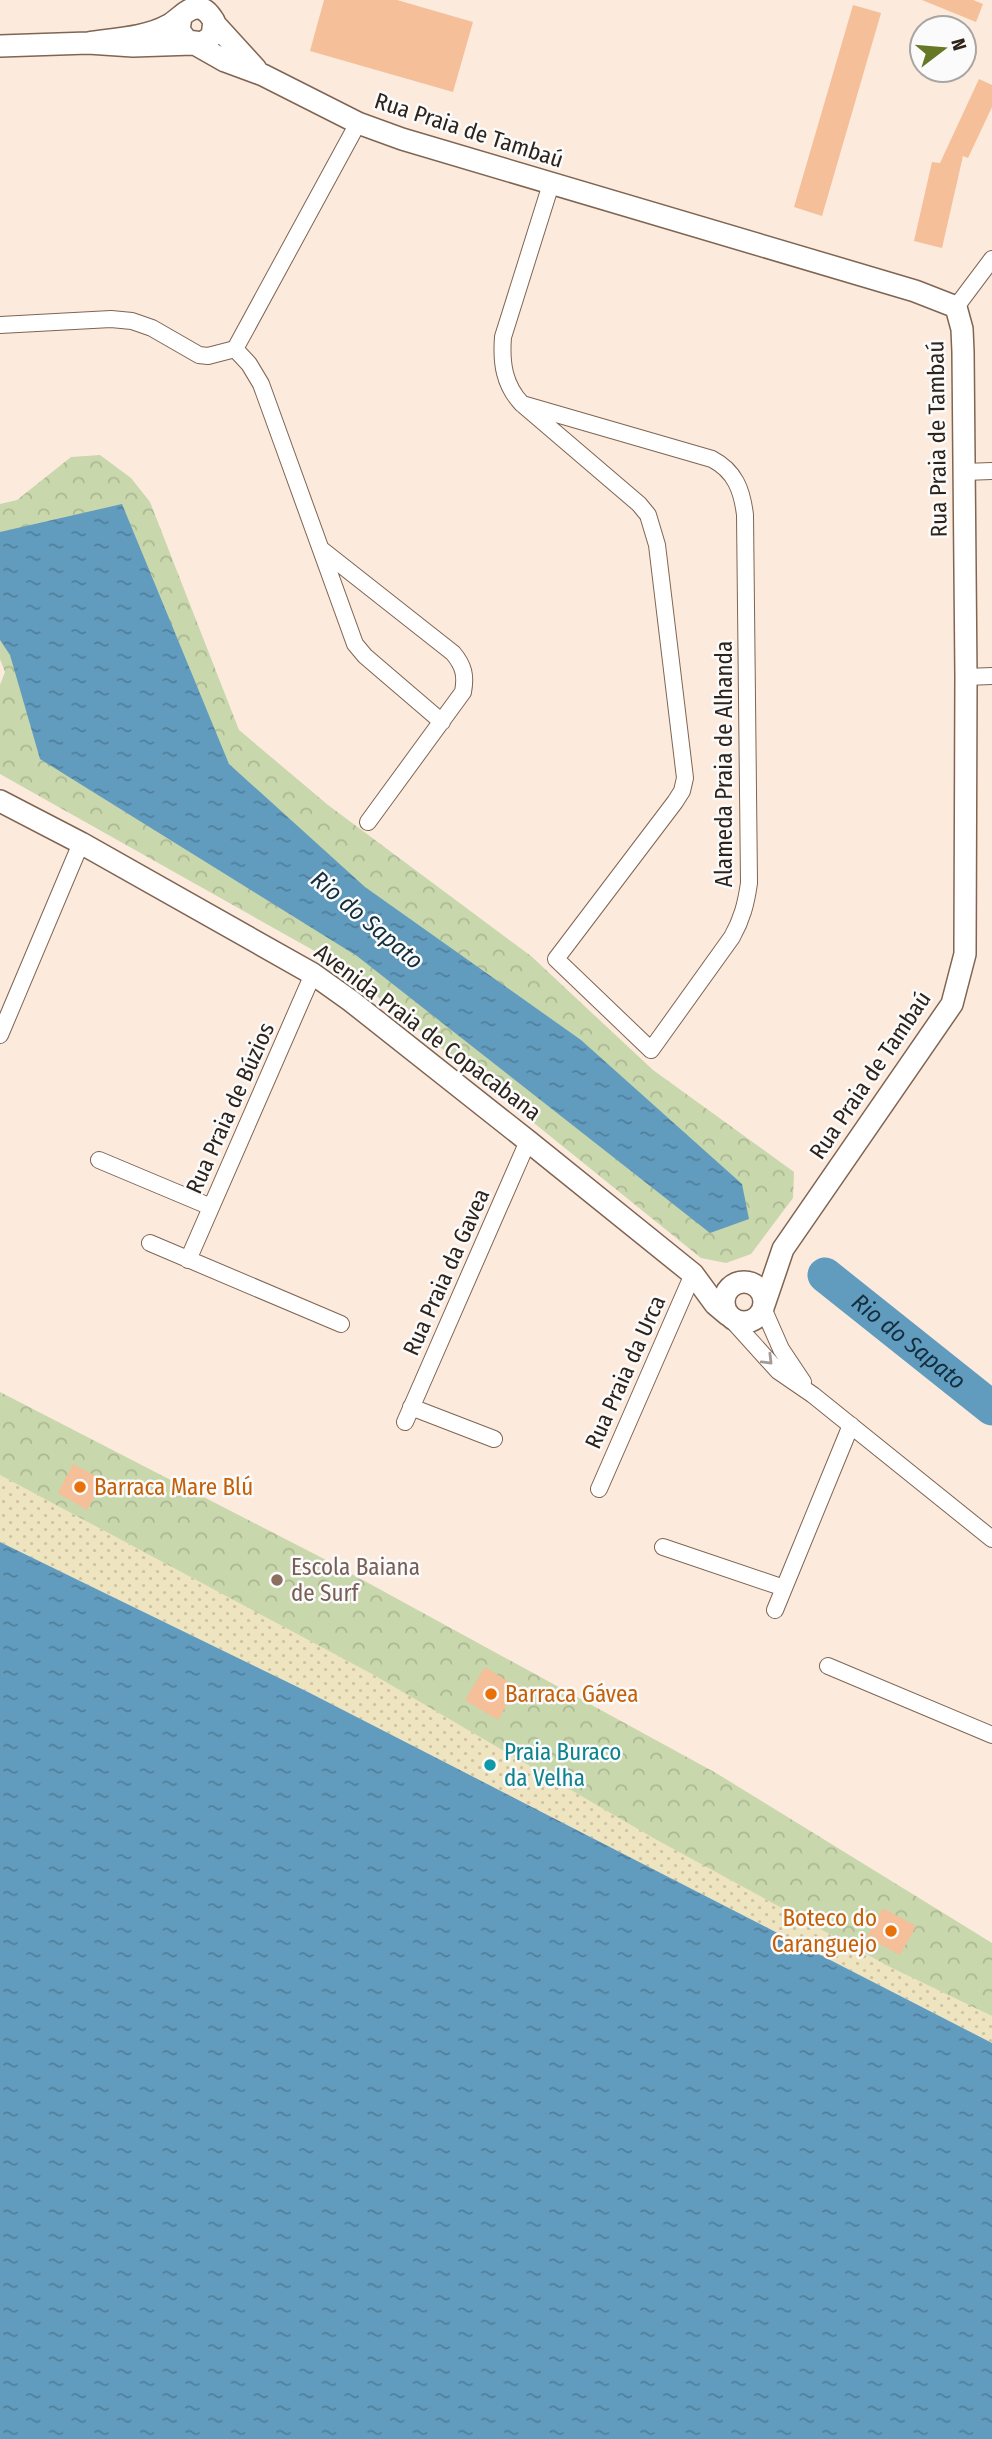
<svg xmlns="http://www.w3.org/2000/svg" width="992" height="2439" font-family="'Fira Sans Condensed',sans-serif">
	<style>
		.sand { fill: url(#sand-dots) }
		.park { fill: url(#park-crowns) }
		.water { fill: url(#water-ripples) }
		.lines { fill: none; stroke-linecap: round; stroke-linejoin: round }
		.river { stroke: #619cbf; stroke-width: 35 }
		.building { fill: #f4bf99 }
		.street-casing { stroke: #7f6552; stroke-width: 18 }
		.secondary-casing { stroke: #7f6552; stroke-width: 24 }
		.street { stroke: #fff; stroke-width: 16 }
		.secondary { stroke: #fff; stroke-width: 21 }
		.oneway { stroke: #a19c98 }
		.food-dot { fill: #e8710a; stroke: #fbfbfb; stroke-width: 2.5 }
		.education-dot { fill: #8d6e63; stroke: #fbfbfb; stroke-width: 2.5 }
		.culture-dot { fill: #0f9aa8; stroke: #fbfbfb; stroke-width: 2.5 }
		.labels { text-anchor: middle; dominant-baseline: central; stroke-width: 5; stroke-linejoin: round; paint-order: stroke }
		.street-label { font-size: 23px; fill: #2e231b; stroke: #fbfbfb }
		.food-label { font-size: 23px; fill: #c56008; stroke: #fbfbfb; text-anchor: start }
		.education-label { font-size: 23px; fill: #785e54; stroke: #fbfbfb; text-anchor: start }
		.culture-label { font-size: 23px; fill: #0d838f; stroke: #fbfbfb; text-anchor: start }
		.water-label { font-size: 24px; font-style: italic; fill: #132e3e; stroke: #fbfbfb }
	</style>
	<defs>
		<pattern id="sand-dots" width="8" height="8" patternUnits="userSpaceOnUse" patternTransform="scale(1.75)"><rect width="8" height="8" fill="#eee4bf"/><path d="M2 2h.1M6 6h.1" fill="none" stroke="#ccc3a4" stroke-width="1.8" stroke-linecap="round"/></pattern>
		<pattern id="park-crowns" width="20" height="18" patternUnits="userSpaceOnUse" patternTransform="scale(1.75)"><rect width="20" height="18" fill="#c8d7ac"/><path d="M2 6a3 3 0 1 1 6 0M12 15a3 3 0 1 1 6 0" fill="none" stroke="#acb893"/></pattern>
		<pattern id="water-ripples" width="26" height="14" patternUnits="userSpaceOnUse" patternTransform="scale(1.75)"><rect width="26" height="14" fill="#619cbf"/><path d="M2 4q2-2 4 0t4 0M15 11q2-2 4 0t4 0" fill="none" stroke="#507f9a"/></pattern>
	</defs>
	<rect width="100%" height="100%" fill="#fceadd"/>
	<path class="sand" d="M0 1475 372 1674 655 1839 890 1967 992 2016V2043L308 1692 0 1542Z"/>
	<path class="park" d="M100 455 131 478 150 502 239 730 328 805 531 956 653 1070 794 1172 793 1198 751 1254 726 1263 701 1258 336 963 0 774V685L5 672 0 659V504L17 500 71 457Z
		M0 1392 328 1561 716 1773 992 1943V2016L890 1967 655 1839 372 1674 0 1475Z"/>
	<path class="water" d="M122 504 229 764 365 887 581 1040 742 1184 749 1219 710 1233 357 956 40 759 10 655 0 640V532Z
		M0 1542 308 1692 992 2043V2439H0Z"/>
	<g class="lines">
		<path class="river" id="s1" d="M825 1275 992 1408"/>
	</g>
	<path class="building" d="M324 0H397L473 22 453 92 310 51Z
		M922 0H973L983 4 976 22Z
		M853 5 881 13 822 216 794 207Z
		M979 79 992 85V107L968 158 963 156 942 248 914 241 932 162 940 163Z
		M73 1464 103 1480 87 1510 58 1493Z
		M485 1667 517 1687 498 1720 465 1700Z
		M883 1908 916 1926 900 1955 867 1937Z"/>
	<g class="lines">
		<g class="street-casing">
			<path id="street" d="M358 123 235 349 249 364 261 384 355 644 365 656 442 722
				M956 307 992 259
				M0 325 111 319 132 321 152 328 199 355 208 356 235 349
				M522 404 712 459C735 471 742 490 745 515L749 883C746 904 742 919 732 937L651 1050 556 959 675 802 682 791 685 778 657 545 648 515 639 504 522 404C504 385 501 363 503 337L551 184
				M964 472 992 471
				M321 549 453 653C464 666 466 676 463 692L368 822
				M966 677 992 676
				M0 1035 81 843
				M99 1160 211 1207
				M150 1243 341 1324
				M188 1260 313 974
				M763 1308 781 1349 803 1382
				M730 1318 778 1371 813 1395 992 1539
				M411 1407 494 1439
				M405 1422 528 1141
				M599 1489 693 1274
				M663 1547 784 1588
				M775 1610 851 1425
				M828 1666 992 1735"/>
		</g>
		<g class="secondary-casing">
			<path id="secondary" d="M215 24 256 69
				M88 43C113 39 146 38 169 25 178 20 187 8 197 8 206 8 210 15 214 21L212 36 202 43 187 41 179 30 181 17
				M195 44 225 61 263 75 358 123 402 139 915 291 956 307 962 329 963 352 966 677 965 954 952 1004 783 1249 764 1305
				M0 46 88 43 133 46 193 44
				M0 801 81 843 313 974 351 1001 528 1141 693 1274 715 1304 728 1315
				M724 1302a20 20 0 1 1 40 0a20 20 0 1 1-40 0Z"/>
		</g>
		<use href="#street" class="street"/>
		<use href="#secondary" class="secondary"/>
	</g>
	<defs><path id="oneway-chevron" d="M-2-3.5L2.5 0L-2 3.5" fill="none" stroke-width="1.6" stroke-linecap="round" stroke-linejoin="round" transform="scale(1.75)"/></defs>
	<use class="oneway" href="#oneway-chevron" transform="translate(768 1360) rotate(45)"/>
	<g class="food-dot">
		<circle cx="80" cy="1487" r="7"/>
		<circle cx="491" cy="1694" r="7"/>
		<circle cx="891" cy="1931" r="7"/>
	</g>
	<circle class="education-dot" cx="277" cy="1580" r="7"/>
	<circle class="culture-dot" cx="490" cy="1765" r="7"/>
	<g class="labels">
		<g class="street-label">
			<text transform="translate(469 130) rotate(18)">Rua Praia de Tambaú</text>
			<text transform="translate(937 439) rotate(-91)">Rua Praia de Tambaú</text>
			<text transform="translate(724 764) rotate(-90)">Alameda Praia de Alhanda</text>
			<text transform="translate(428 1032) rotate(37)">Avenida Praia de Copacabana</text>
			<text transform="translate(870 1075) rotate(-56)">Rua Praia de Tambaú</text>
			<text transform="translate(230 1108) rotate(-66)">Rua Praia de Búzios</text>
			<text transform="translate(446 1272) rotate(-66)">Rua Praia da Gavea</text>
			<text transform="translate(625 1372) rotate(-66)">Rua Praia da Urca</text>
		</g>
		<g class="food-label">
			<text x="94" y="1487">Barraca Mare Blú</text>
			<text x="505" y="1694">Barraca Gávea</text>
			<text x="877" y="1918" text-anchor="end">Boteco do<tspan x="877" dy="26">Caranguejo</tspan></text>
		</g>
		<g class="education-label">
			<text x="291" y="1567">Escola Baiana<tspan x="291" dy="26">de Surf</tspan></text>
		</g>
		<g class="culture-label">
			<text x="504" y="1752">Praia Buraco<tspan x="504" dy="26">da Velha</tspan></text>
		</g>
		<g class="water-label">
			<text transform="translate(367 920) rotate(40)">Rio do Sapato</text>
			<text stroke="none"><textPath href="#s1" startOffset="107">Rio do Sapato</textPath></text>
		</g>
	</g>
	<g transform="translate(943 49) rotate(74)"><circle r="33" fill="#fbfbfb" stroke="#a9a5a1" stroke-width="2"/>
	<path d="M0-5L12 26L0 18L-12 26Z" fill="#667726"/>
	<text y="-10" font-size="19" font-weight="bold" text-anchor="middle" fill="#2e231b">N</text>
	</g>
</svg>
